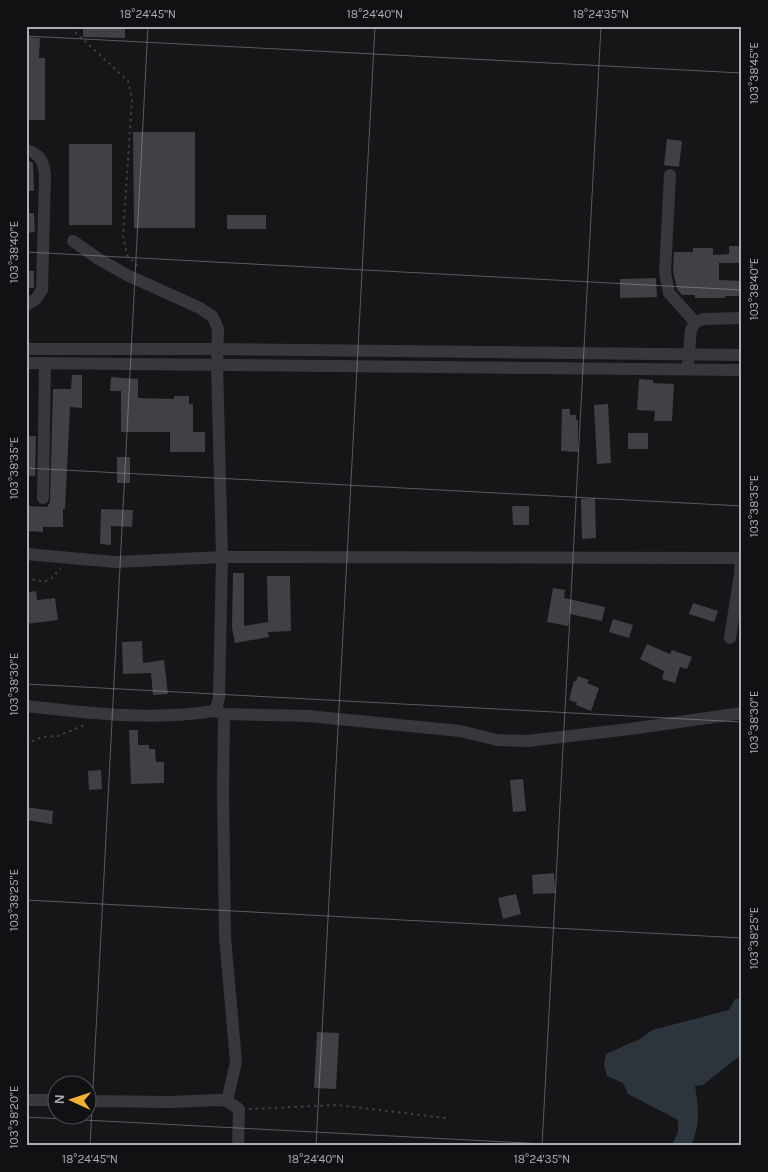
<svg xmlns="http://www.w3.org/2000/svg" width="768" height="1172" font-family="Karla,sans-serif">
	<style>
		.water { fill: #2c353c }
		.building { fill: #404145 }
		.lines { fill: none; stroke-linecap: round; stroke-linejoin: round }
		.path { stroke: #3d3f44; stroke-width: 2; stroke-dasharray: 2.5 4; stroke-linecap: butt }
		.minor { stroke: #37383d; stroke-width: 12 }
		.ticks { fill: none; stroke: #a8adb8; stroke-width: 1; stroke-opacity: 0.45 }
		.neatline { fill: none; stroke: #a8adb8; stroke-width: 2 }
		.ticks-label { font-size: 12px; text-anchor: middle; fill: #a8adb8 }
	</style>
	<rect width="100%" height="100%" fill="#161618"/>
	<path class="water" d="M742 998V1054L703 1085 695 1086C699 1108 700 1125 691 1146H672L678 1132V1120L628 1094 623 1083 607 1076 604 1065 606 1054 642 1038 652 1030 729 1010 735 999Z"/>
	<path class="building" d="M83 26H125V38L83 37Z
		M26 37 40 38 39 58H45V120H28V52H26Z
		M133 132H195V228H134Z
		M667 139 682 141 679 167 664 165Z
		M69 144H112V225H69Z
		M26 159 33 163 34 191H26Z
		M26 213H34L35 232 26 233Z
		M227 215H266V229H227Z
		M729 246H742V263H719V280L742 281V296H725V298H695V295H682L677 289 673 271 674 252H693V248H713V255L729 254Z
		M26 271H34V288H26Z
		M656 278 657 297 620 298V279Z
		M72 375H82V408L70 407 65 509H63V527H43V532L26 531 27 506 47 507 50 502 53 389H71Z
		M111 377 138 379V398L174 399V396H189V404H193V432H205V452H170V432H121V391H110Z
		M639 379 653 380V383L674 384 672 421H654L655 411 637 410Z
		M608 404 611 463 597 464 594 405Z
		M562 409H570V415H576V420H578V452L561 451Z
		M628 433H648V449H628Z
		M28 436H36L35 476H27Z
		M117 457H130V483H117Z
		M595 498 596 538 582 539 581 499Z
		M512 506H529V525H513Z
		M101 509 133 510 132 527 111 526V545L100 544Z
		M233 573H244V626L268 622 267 576H290L291 631 268 632 269 637 235 643 232 628Z
		M553 588 565 590 564 598 605 607 602 621 570 614 568 626 547 622Z
		M36 591 37 600 55 598 58 620 26 624V593Z
		M693 603 718 611 714 622 689 614Z
		M613 619 633 625 629 638 609 632Z
		M142 641 143 663 164 660 168 694 153 695 151 673 123 674 122 642Z
		M647 644 670 654 672 650 692 657 687 669 680 667 675 683 662 679 664 671 640 659Z
		M578 676 589 680 587 683 599 688 591 711 576 705 577 703 569 700 574 681H576Z
		M129 730H138V745H149V749H155L156 762H164V783L131 784Z
		M101 770 102 789 89 790 88 771Z
		M523 779 526 811 513 812 510 780Z
		M26 807 53 811 52 824 26 820Z
		M554 873 555 893 533 894 532 875Z
		M516 894 521 914 503 919 498 898Z
		M317 1032 339 1033 336 1089 314 1088Z"/>
	<g class="lines">
		<path class="path" d="M75 32 128 81 132 99 123 236 127 255 138 267
			M26 578 44 582 53 577 60 568
			M26 744 42 737 58 736 87 724
			M249 1109 337 1105 446 1118"/>
		<path class="minor" d="M26 150C40 153 44 162 45 176L42 290 36 299 26 305
			M670 175 665 272 669 293 695 322
			M26 349H217L742 355
			M688 362 691 330 695 322 704 319 742 318
			M26 363 742 370
			M43 498 45 363
			M26 554 115 562 222 557 742 558
			M730 638 740 574 741 558
			M26 706C88 713 151 721 214 711L217 706 219 697 222 557 217 364 218 329 213 317 200 308 127 275 97 258 73 241
			M214 711 224 714 308 716 460 731 497 740 527 741 630 729 742 713
			M224 714 223 791 225 937 236 1062 227 1101
			M26 1100H58
			M88 1101 169 1102 219 1100 227 1101 239 1109 238 1146"/>
	</g>
	<path class="ticks" d="M26 36 742 73M26 252 742 290M26 468 742 506M26 684 742 722M26 900 742 938M26 1117 584 1146M90 1146 148 26M316 1146 375 26M542 1146 601 26"/>
	<rect width="768" height="1172" fill="none" stroke="#111113" stroke-width="55"/>
	<g transform="translate(72 1100) rotate(273)"><circle r="24" fill="#111113" stroke="#4d4f55"/>
	<path d="M0-4L9 19L0 12L-9 19Z" fill="#f2b134"/>
	<text y="-8" font-size="14" font-weight="bold" text-anchor="middle" fill="#a8adb8">N</text>
	</g>
	<rect x="28" y="28" width="712" height="1116" class="neatline"/>
	<g class="ticks-label">
		<text x="148" y="18">18°24'45"N</text>
		<text x="375" y="18">18°24'40"N</text>
		<text x="601" y="18">18°24'35"N</text>
		<text transform="translate(754 73) rotate(-90)" y="4">103°38'45"E</text>
		<text transform="translate(14 252) rotate(-90)" y="4">103°38'40"E</text>
		<text transform="translate(754 289) rotate(-90)" y="4">103°38'40"E</text>
		<text transform="translate(14 468) rotate(-90)" y="4">103°38'35"E</text>
		<text transform="translate(754 506) rotate(-90)" y="4">103°38'35"E</text>
		<text transform="translate(14 684) rotate(-90)" y="4">103°38'30"E</text>
		<text transform="translate(754 722) rotate(-90)" y="4">103°38'30"E</text>
		<text transform="translate(14 900) rotate(-90)" y="4">103°38'25"E</text>
		<text transform="translate(754 938) rotate(-90)" y="4">103°38'25"E</text>
		<text transform="translate(14 1117) rotate(-90)" y="4">103°38'20"E</text>
		<text x="90" y="1163">18°24'45"N</text>
		<text x="316" y="1163">18°24'40"N</text>
		<text x="542" y="1163">18°24'35"N</text>
	</g>
</svg>
